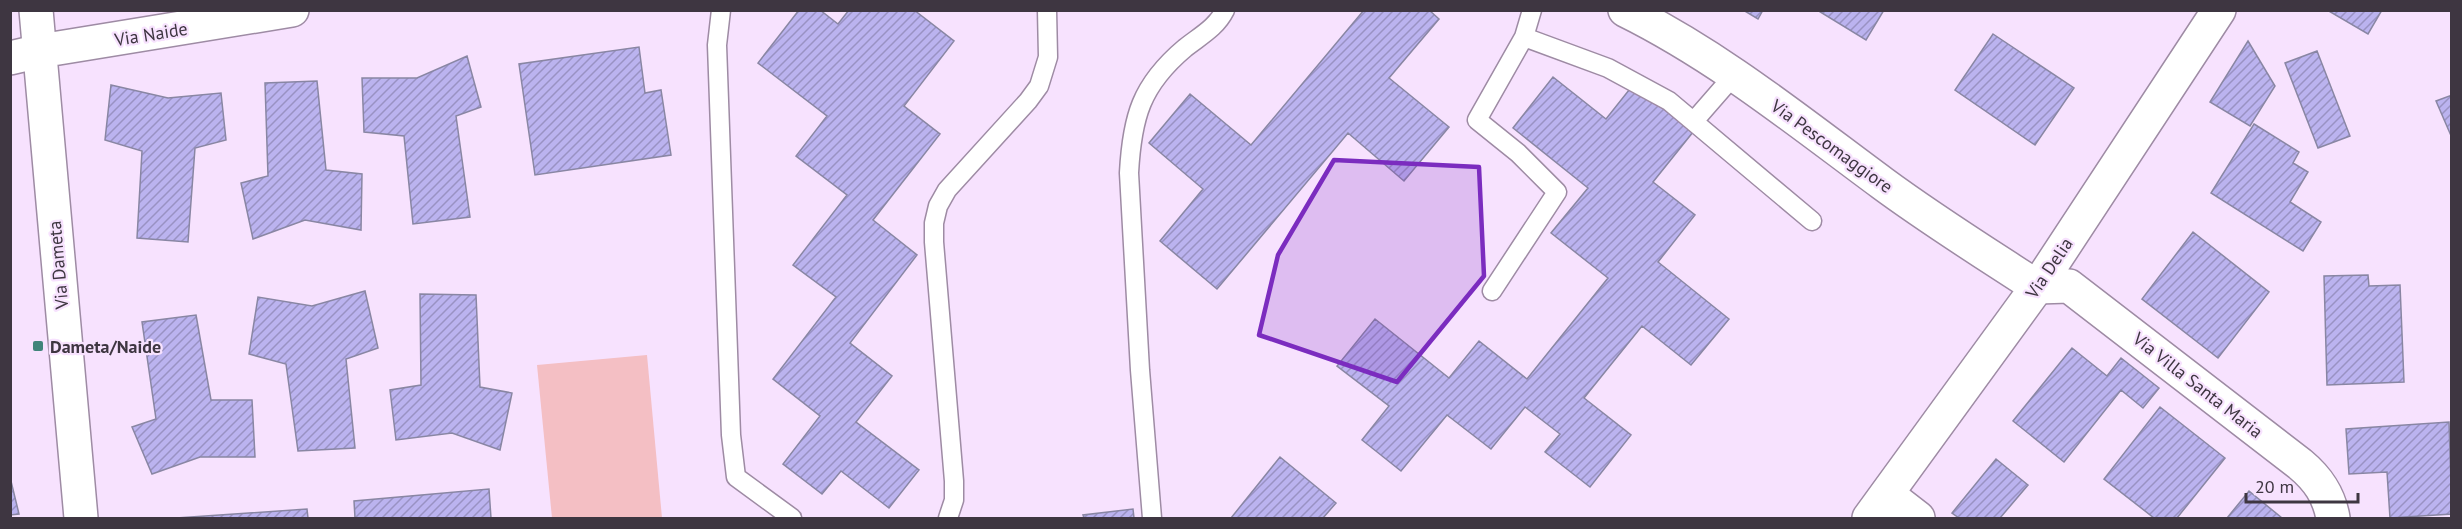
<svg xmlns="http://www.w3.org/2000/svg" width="2462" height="529" font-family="'PT Sans',sans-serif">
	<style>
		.garden { fill: #f4bfc4 }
		.building { fill: url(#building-hatch); stroke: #8986a3; stroke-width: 1.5 }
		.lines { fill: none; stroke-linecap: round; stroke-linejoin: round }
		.service-casing { stroke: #9e8ba4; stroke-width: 21 }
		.minor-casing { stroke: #9e8ba4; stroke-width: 36 }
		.tertiary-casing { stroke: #9e8ba4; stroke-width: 36 }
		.service { stroke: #fff; stroke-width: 18 }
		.minor { stroke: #fff; stroke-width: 33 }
		.tertiary { stroke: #fff; stroke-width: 33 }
		.marked { fill: #7b2cbf; fill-opacity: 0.2; stroke: #7b2cbf; stroke-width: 4.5; stroke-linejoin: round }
		.poi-dot { fill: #40847a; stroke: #f7e2fe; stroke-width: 2 }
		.labels { text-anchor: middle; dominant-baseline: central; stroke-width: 4.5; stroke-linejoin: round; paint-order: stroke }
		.street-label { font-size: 18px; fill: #3e3641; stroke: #f7e2fe }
		.poi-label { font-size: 18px; font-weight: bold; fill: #3e3641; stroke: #f7e2fe; text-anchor: start }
	</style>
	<defs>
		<pattern id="building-hatch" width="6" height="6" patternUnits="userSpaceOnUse" patternTransform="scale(1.5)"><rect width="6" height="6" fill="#bbb3ef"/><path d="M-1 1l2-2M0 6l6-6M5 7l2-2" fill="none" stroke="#9992c3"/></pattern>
	</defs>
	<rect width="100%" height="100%" fill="#f7e2fe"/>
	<path class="garden" d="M647 355 662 518H552L537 365Z"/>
	<path class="building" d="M799 10H820L838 24 849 10H914L954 41 904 106 940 134 873 220 917 255 850 343 892 376 856 422 919 470 889 508 841 471 822 494 783 464 820 416 773 379 836 297 793 265 847 195 796 156 827 116 758 63Z
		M1364 10H1429L1439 19 1389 78 1449 127 1404 181 1348 133 1217 289 1160 241 1203 189 1149 143 1190 94 1251 145Z
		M1743 10H1763L1758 19Z
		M1817 10H1884L1866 40Z
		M2327 10H2382L2368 34Z
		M1993 34 2074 88 2035 145 1955 90Z
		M2248 41 2275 86 2250 126 2210 102Z
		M639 47 645 93 661 90 671 155 535 175 519 64Z
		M2317 51 2350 136 2318 148 2285 63Z
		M467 56 481 107 456 116 470 217 413 224 404 136 364 132 362 78H417Z
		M1553 77 1606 119 1633 85 1693 132 1653 182 1695 215 1658 262 1729 319 1691 365 1642 326 1584 398 1631 435 1590 487 1545 452 1560 434 1525 407 1491 449 1447 415 1401 471 1362 440 1389 406 1337 366 1375 319 1449 378 1479 341 1527 379 1608 278 1551 233 1588 188 1513 128Z
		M317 81 326 170 362 174 361 230 305 220 253 239 241 183 268 176 265 83Z
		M111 85 168 98 221 93 226 140 195 148 188 242 137 238 142 151 105 140Z
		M2452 95V138L2436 101Z
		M2254 124 2299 152 2293 163 2308 172 2290 202 2321 222 2303 251 2211 193Z
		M2193 232 2269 292 2218 358 2142 299Z
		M2368 275 2369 286 2400 285 2404 382 2327 385 2324 276Z
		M365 291 378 348 346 359 355 448 298 451 286 364 249 354 258 297 312 306Z
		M420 294 476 295 480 387 512 393 500 450 452 433 396 440 390 390 421 385Z
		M196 315 211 400H252L255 457H200L152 474 132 427 156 419 142 322Z
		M2072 348 2107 376 2121 358 2159 388 2143 408 2121 390 2064 462 2013 421Z
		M2160 407 2225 458 2177 518H2154L2104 479Z
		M2449 422 2452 514 2390 518 2387 472 2349 474 2346 429Z
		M1280 457 1336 503 1323 518H1231Z
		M1996 459 2028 485 2000 518H1959L1952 513Z
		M10 477 19 514 10 515Z
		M489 489 491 518H355L354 501Z
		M2249 491 2282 518H2227Z
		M307 509 308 518H176Z
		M1133 509 1134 518H1084L1083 515Z"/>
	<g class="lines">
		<g class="service-casing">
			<path id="service" d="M721 10 717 45 731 435 736 477 792 518
				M1532 10 1524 37 1608 68 1669 101 1812 221
				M1694 121 1735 74
				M1492 291 1557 192 1518 153 1477 120 1524 37
				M948 518 954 500V481L934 242V223L938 206 947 190 1028 101 1039 86 1048 57 1047 10
				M1152 518 1140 370 1129 173C1132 117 1141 85 1185 48 1200 36 1216 28 1225 10"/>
		</g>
		<g class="minor-casing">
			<path id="minor" d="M10 58 40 51
				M2037 287 2069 286 2300 464C2318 479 2329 495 2333 518
				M2037 287 2219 10
				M1887 494 1918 518"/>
		</g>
		<g class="tertiary-casing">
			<path id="tertiary" d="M36 10 81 518
				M1625 10C1718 56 1798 121 1882 183 1932 220 1985 253 2037 287L1869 518
				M40 51 292 10"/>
		</g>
		<use href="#service" class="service"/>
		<use href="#minor" class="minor"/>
		<use href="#tertiary" class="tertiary"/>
	</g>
	<path class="marked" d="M1334 160 1479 167 1484 276 1397 382 1259 335 1278 255Z"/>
	<rect class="poi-dot" x="32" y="340" width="12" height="12" rx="3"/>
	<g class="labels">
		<g class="street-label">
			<text transform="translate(151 34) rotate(-9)">Via Naide</text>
			<text transform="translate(1832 146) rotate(36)">Via Pescomaggiore</text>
			<text transform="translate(58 265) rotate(-95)">Via Dameta</text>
			<text transform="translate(2049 268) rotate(-56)">Via Delia</text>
			<text transform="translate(2198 385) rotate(38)">Via Villa Santa Maria</text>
		</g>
		<g class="poi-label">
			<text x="50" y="346">Dameta/Naide</text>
		</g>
	</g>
	<rect width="2462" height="529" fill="none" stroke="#3e3641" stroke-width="24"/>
	<path d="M2246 493v9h112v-9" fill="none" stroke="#3e3641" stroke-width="3"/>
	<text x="2255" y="493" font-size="18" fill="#3e3641" stroke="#f7e2fe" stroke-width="4.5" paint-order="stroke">20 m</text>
</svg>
